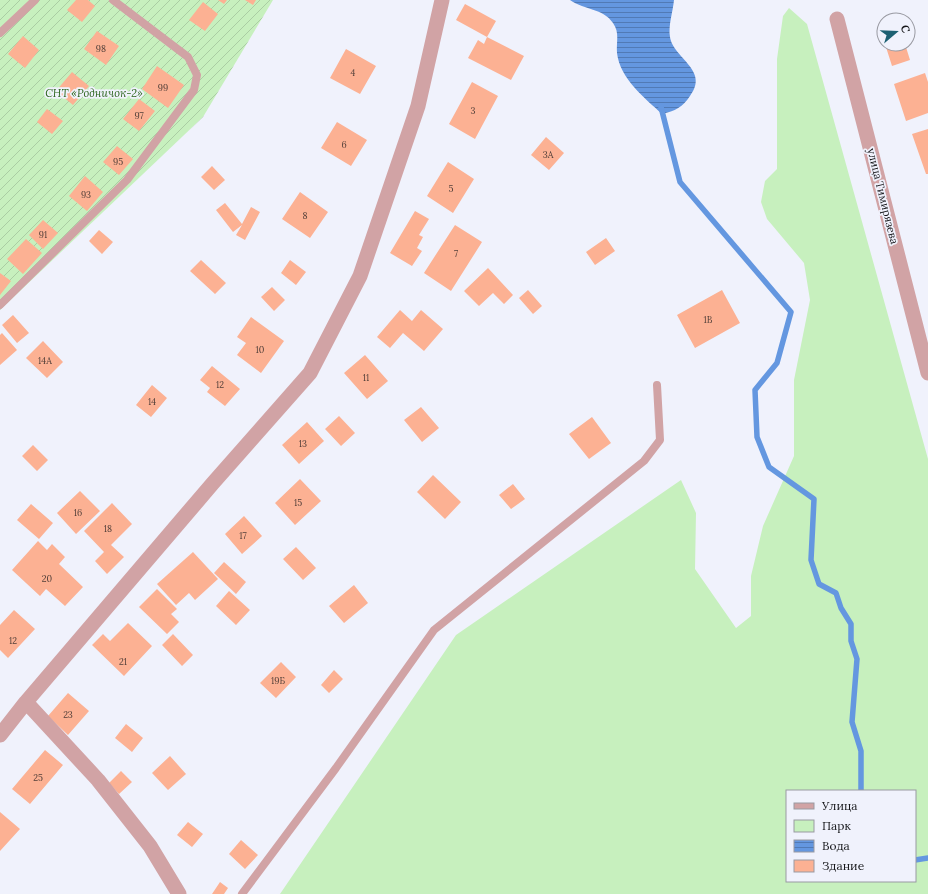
<svg xmlns="http://www.w3.org/2000/svg" width="928" height="894" font-family="Lora,serif">
	<style>
		.green { fill: #c7f0be; fill-rule: evenodd }
		.garden { fill: url(#garden-furrows) }
		.water { fill: url(#water-rules) }
		.lines { fill: none; stroke-linecap: round; stroke-linejoin: round }
		.stream { stroke: #6497e0; stroke-width: 5.5 }
		.building { fill: #fcb193 }
		.lane { stroke: #d1a3a5; stroke-width: 8 }
		.street { stroke: #d1a3a5; stroke-width: 15 }
		.labels { text-anchor: middle; dominant-baseline: central; stroke-width: 3.5; stroke-linejoin: round; paint-order: stroke }
		.number-label { font-size: 9px; fill: #503e38 }
		.park-label { font-size: 11px; font-style: italic; fill: #2b651d; stroke: #f0f2fc }
		.street-label { font-size: 11px; fill: #16171a; stroke: #f0f2fc }
	</style>
	<defs>
		<pattern id="garden-furrows" width="10" height="10" patternUnits="userSpaceOnUse"><rect width="10" height="10" fill="#c7f0be"/><path d="M-1 1l2-2M0 10L10 0M9 11l2-2" fill="none" stroke="#aacda3"/></pattern>
		<pattern id="water-rules" width="6" height="5" patternUnits="userSpaceOnUse"><rect width="6" height="5" fill="#6497e0"/><path d="M0 2.5h6" fill="none" stroke="#517ab5"/></pattern>
	</defs>
	<rect width="100%" height="100%" fill="#f0f2fc"/>
	<path class="green" d="M789 8 807 24 928 459V894H280L456 635 681 480 696 513 695 569 736 628 751 616V576L763 526 794 456V380L810 300 804 263 767 219 761 202 765 181 777 169V59L783 16ZM787 791H915V881H787Z"/>
	<path class="garden" d="M0 0H273L203 117 0 310Z"/>
	<path class="water" d="M570 0H674C673 11 668 26 670 37 673 58 710 70 690 96 683 107 675 111 662 114 645 98 620 79 617 53 616 42 620 33 613 23 603 8 584 10 570 0Z"/>
	<g class="lines">
		<path class="stream" d="M661 107 680 182 791 312 777 363 755 390 757 437 769 467 814 499 811 560 819 584 836 593 841 608 851 624V641L857 659 852 722 861 751V791
			M915 860 928 858"/>
	</g>
	<path class="building" d="M76 0H88L95 6 82 22 67 10Z
		M218 0H227L224 4Z
		M245 0H256L253 5Z
		M203 2 218 14 205 31 189 20Z
		M465 4 496 21 487 37 456 20Z
		M884 30V40L881 31Z
		M97 31 119 46 106 65 84 49Z
		M23 36 39 50 25 68 8 54Z
		M487 37 524 56 511 80 468 58 478 40 484 44Z
		M885 44H905L910 60 892 66Z
		M346 49 376 66 360 94 330 78Z
		M157 66 184 85 168 108 142 89Z
		M72 72 89 86 73 105 56 91Z
		M925 73 928 82V113L906 121 894 84Z
		M472 82 498 96 475 139 449 124Z
		M139 99 155 111 139 131 123 119Z
		M47 109 63 121 52 134 37 122Z
		M337 122 367 140 351 166 321 148Z
		M928 129V174H926L912 134Z
		M546 137 564 153 549 170 531 155Z
		M117 146 133 159 119 175 103 162Z
		M448 162 474 179 453 213 427 196Z
		M212 166 225 180 214 190 201 177Z
		M85 176 103 192 87 211 69 196Z
		M300 192 328 212 310 238 282 219Z
		M225 203 242 224 251 207 260 212 245 240 236 235 242 225 233 232 216 210Z
		M415 211 429 219 419 235 423 237 417 248 422 251 412 266 390 253Z
		M43 220 58 233 43 249 29 235Z
		M455 225 482 242 451 291 424 273Z
		M99 230 113 242 102 254 89 241Z
		M606 238 615 251 595 265 586 252Z
		M26 239 42 253 23 274 7 259Z
		M201 260 226 283 215 294 190 271Z
		M290 260 306 272 296 285 281 273Z
		M488 268 513 295 504 304 493 293 479 306 464 291Z
		M0 273 11 281 0 295Z
		M272 287 285 300 274 311 261 297Z
		M528 290 542 306 533 314 519 298Z
		M722 290 740 323 695 348 677 315Z
		M400 310 412 321 421 310 443 329 424 351 403 333 390 348 377 337Z
		M13 315 29 333 17 343 2 325Z
		M251 317 284 341 261 373 237 355 246 343 237 337Z
		M2 333 17 350 0 365V335Z
		M43 341 63 362 47 378 26 358Z
		M365 355 388 381 367 399 344 373Z
		M212 366 240 389 225 406 207 392 210 388 200 380Z
		M152 385 167 398 151 417 136 405Z
		M421 407 439 428 422 442 404 420Z
		M339 416 355 433 341 446 325 429Z
		M592 417 611 443 589 459 569 434Z
		M307 422 324 441 299 464 282 445Z
		M33 445 48 460 37 471 22 456Z
		M433 475 461 502 445 519 417 492Z
		M300 479 321 501 295 525 275 503Z
		M513 484 525 499 511 509 499 495Z
		M80 491 100 511 76 534 57 513Z
		M112 503 132 524 111 545 124 557 107 574 95 561 104 552 84 531Z
		M31 504 53 523 39 539 17 520Z
		M244 516 262 536 242 554 225 534Z
		M38 541 47 550 52 544 65 557 59 564 83 587 65 606 46 589 40 596 12 570Z
		M296 547 316 568 303 580 283 559Z
		M193 552 218 579 195 600 189 593 176 605 157 584Z
		M224 562 246 582 236 594 214 573Z
		M354 585 368 603 344 623 329 606Z
		M157 589 177 609 171 614 179 622 167 634 139 607Z
		M229 591 250 610 236 625 216 606Z
		M14 610 35 629 8 658 0 650V625Z
		M128 623 152 646 124 676 92 645 103 634 110 641Z
		M173 634 193 655 182 666 162 645Z
		M281 662 296 677 276 698 260 683Z
		M334 670 343 679 329 693 321 685Z
		M68 693 89 711 68 735 48 716Z
		M126 724 143 738 132 752 115 738Z
		M45 750 63 765 30 804 12 789Z
		M170 756 186 774 168 790 152 773Z
		M121 771 132 782 119 794 109 783Z
		M0 812 20 829 0 851Z
		M188 822 203 834 192 847 177 835Z
		M241 840 258 855 245 869 229 854Z
		M220 882 228 888 224 894H212Z"/>
	<g class="lines">
		<path class="lane" d="M0 33 35 0
			M0 305 127 180 194 90 197 75 188 57 113 0
			M242 894 336 768 434 630 644 461 660 440 657 385"/>
		<path class="street" d="M837 19 928 373
			M26 702 98 780 150 846 179 894
			M0 735 26 702 213 483 310 373 360 276 418 106 442 0"/>
	</g>
	<g class="labels">
		<g class="number-label">
			<text x="101" y="48">98</text>
			<text x="353" y="72">4</text>
			<text x="163" y="87">99</text>
			<text x="473" y="110">3</text>
			<text x="139" y="115">97</text>
			<text x="344" y="144">6</text>
			<text x="548" y="154">3А</text>
			<text x="118" y="161">95</text>
			<text x="451" y="188">5</text>
			<text x="86" y="194">93</text>
			<text x="305" y="215">8</text>
			<text x="43" y="234">91</text>
			<text x="456" y="253">7</text>
			<text x="708" y="319">1В</text>
			<text x="260" y="349">10</text>
			<text x="45" y="360">14А</text>
			<text x="366" y="377">11</text>
			<text x="220" y="384">12</text>
			<text x="152" y="401">14</text>
			<text x="303" y="443">13</text>
			<text x="298" y="502">15</text>
			<text x="78" y="512">16</text>
			<text x="108" y="528">18</text>
			<text x="243" y="535">17</text>
			<text x="47" y="578">20</text>
			<text x="13" y="640">12</text>
			<text x="123" y="661">21</text>
			<text x="278" y="680">19Б</text>
			<text x="68" y="714">23</text>
			<text x="38" y="777">25</text>
		</g>
		<g class="park-label">
			<text x="94" y="93">СНТ «Родничок-2»</text>
		</g>
		<g class="street-label">
			<text transform="translate(883 196) rotate(76)">улица Тимирязева</text>
		</g>
	</g>
	<rect x="786" y="790" width="130" height="92" fill="#f0f2fc" stroke="#999aa2"/>
	<rect x="794" y="803" width="20" height="6" fill="#d1a3a5" stroke="#999aa2"/>
	<text x="822" y="810" font-size="12" fill="#16171a">Улица</text>
	<rect x="794" y="820" width="20" height="12" fill="#c7f0be" stroke="#999aa2"/>
	<text x="822" y="830" font-size="12" fill="#16171a">Парк</text>
	<rect x="794" y="840" width="20" height="12" fill="url(#water-rules)" stroke="#999aa2"/>
	<text x="822" y="850" font-size="12" fill="#16171a">Вода</text>
	<rect x="794" y="860" width="20" height="12" fill="#fcb193" stroke="#999aa2"/>
	<text x="822" y="870" font-size="12" fill="#16171a">Здание</text>
	<g transform="translate(896 32) rotate(71)"><circle r="19" fill="#f0f2fc" stroke="#999aa2"/>
	<path d="M0-3L7 15L0 10L-7 15Z" fill="#1c6072"/>
	<text y="-6" font-size="11" font-weight="bold" text-anchor="middle" fill="#16171a">С</text>
	</g>
</svg>
